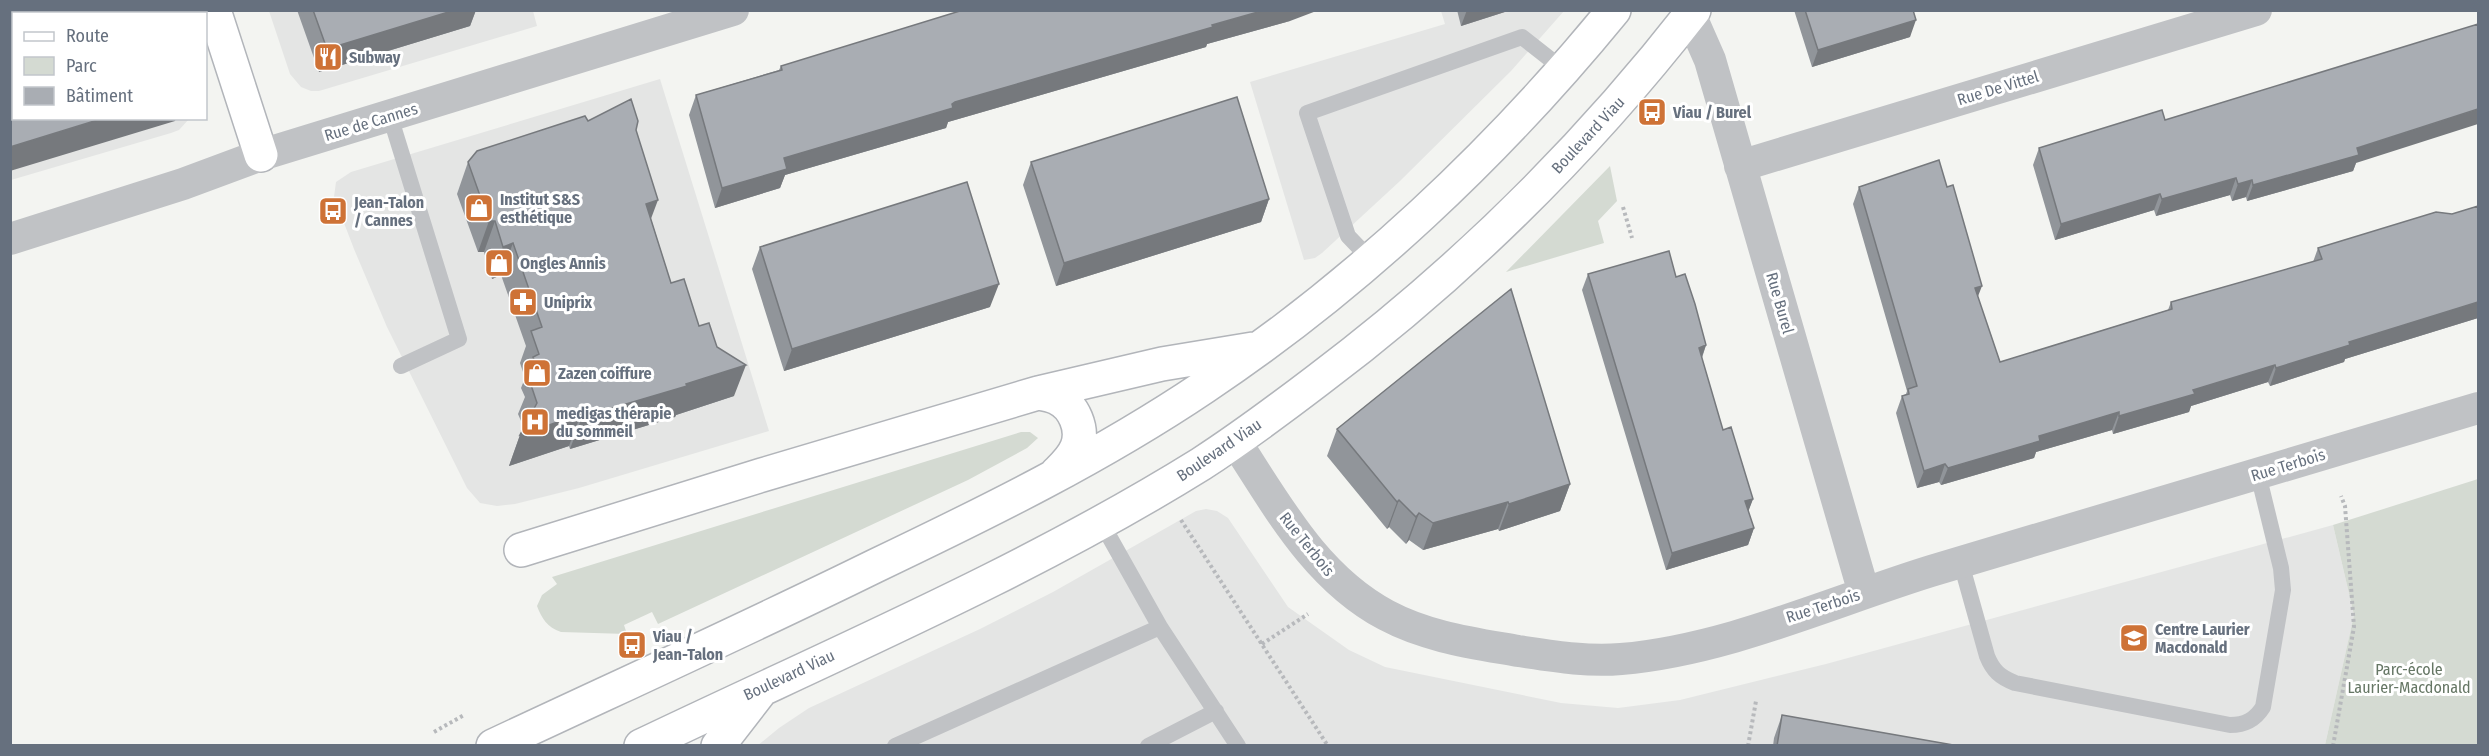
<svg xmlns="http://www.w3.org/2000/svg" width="2489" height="756" font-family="'Fira Sans Condensed',sans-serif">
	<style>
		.built { fill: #e4e5e4 }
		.green { fill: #d4dad2 }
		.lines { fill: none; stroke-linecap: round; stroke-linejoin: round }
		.secondary-casing { stroke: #b2b5ba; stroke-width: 36 }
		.path { stroke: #b7b9bc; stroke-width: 4; stroke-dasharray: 3 3; stroke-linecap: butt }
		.lane { stroke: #c0c2c5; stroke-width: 16 }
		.street { stroke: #c0c2c5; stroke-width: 32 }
		.secondary { stroke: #fff; stroke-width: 33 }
		.wall { fill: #91959a }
		.shaded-wall { fill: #76797d }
		.building { fill: #a9adb3; stroke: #76797d; stroke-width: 1.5 }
		.labels { text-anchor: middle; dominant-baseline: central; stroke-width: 6; stroke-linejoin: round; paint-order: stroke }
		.poi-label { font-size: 16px; font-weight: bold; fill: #66707e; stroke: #fff; text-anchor: start }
		.street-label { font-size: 16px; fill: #66707e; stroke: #fff }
		.park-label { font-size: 16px; fill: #657664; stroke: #fff }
	</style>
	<rect width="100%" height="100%" fill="#f3f4f1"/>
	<path class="built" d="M11 11H161L162 13 14 14V118L189 119 179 130 171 133 11 180Z
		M269 11H533L537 26 319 91H311L301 87 290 74Z
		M1441 11H1564L1511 71 1400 181 1322 253 1315 258 1304 260 1250 82 1445 24Z
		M660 79 769 431 579 488 515 504 497 506 480 503 467 488 387 327 354 249 334 197 336 182 351 172Z
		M1206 509 1217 511 1228 518 1288 607 1349 650 1385 667 1561 703 1618 708 1680 700 1826 664 2333 525 2354 615 2325 745 757 746 779 728 809 708 980 629 1053 592 1196 511Z"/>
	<path class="green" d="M1610 166 1617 201 1598 221 1604 243 1506 272Z
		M1021 432H1030L1038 438 1027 448 968 480 658 624 652 612 624 625 627 634 561 632C547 627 542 619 537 606L542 595 557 584 552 577Z
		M2478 479V745H2325L2354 615 2333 525Z"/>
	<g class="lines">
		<g class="secondary-casing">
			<path id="secondary" d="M214 10 261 155
				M1038 393C1044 394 1051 395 1057 398 1074 406 1084 429 1077 447 1073 458 1064 466 1056 474
				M521 550 762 475 1038 393 1162 364 1253 349
				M493 746C621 686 749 628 875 566 988 512 1100 457 1204 387 1357 285 1497 153 1614 10
				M641 746C829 656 1024 574 1201 464 1241 438 1280 409 1318 380 1459 274 1585 150 1694 10
				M718 746 759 693"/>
		</g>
		<path class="path" d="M1623 207 1632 238
			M1181 520 1328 746
			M1262 644 1308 614
			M434 732 464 715
			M1748 746 1756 701
			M2333 746 2354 627 2345 506 2341 496"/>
		<path class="lane" d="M390 116 459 339 401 366
			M1370 259 1348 236 1307 113 1522 37 1564 70
			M1101 522 1160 627 1238 746
			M1961 563 1987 656C1993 671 2000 677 2015 683L2230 725C2245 725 2255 720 2263 707L2283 590 2281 568 2258 474
			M895 746 1160 627
			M1148 746 1216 711"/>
		<path class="street" d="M1688 10 1710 60 1864 593
			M1740 166 2256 10
			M10 239 183 184 261 155 733 10
			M1235 441C1277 505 1315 577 1386 615 1427 637 1473 643 1518 651 1552 656 1586 662 1621 659 1726 650 1831 602 1931 571 2113 515 2296 463 2478 408"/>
		<use href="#secondary" class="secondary"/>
	</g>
	<path class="wall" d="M297 10H476L470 26 319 72Z
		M1457 10H1511L1461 26Z
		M1794 10H1913L1910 37 1812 67Z
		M1290 21 1207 44 1206 47 948 122 946 128 785 175 780 188 715 208 689 115 696 95 779 70 781 66Z
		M2165 120 2356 163 2353 171 2247 201 2246 197 2232 201 2230 195 2156 216 2154 210 2055 240 2033 165 2039 148Z
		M588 121 636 130 651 219 671 283 699 326 717 347 734 396 676 415 675 417 570 449 569 446 509 466 520 435 524 428 518 414 525 397 521 388 525 378 520 363 526 346 501 275 492 279 484 252H478L457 194 468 162Z
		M1031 162 1269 199 1261 222 1056 286 1023 185Z
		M1859 187 1978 297 2000 362 2168 310 2171 302 2313 262 2318 248 2452 214 2478 206V318L2345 359 2344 362 2270 386 2268 382 2191 406 2189 412 2113 434 2112 430 2036 452 2034 458 1941 485 1939 482 1917 488 1896 413 1902 396 1906 394 1907 391 1853 204Z
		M760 247 990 307 784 371 752 269Z
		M1588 274 1676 277 1706 345 1702 358 1723 430 1753 499 1748 511 1754 528 1748 545 1666 570 1582 290Z
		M1337 429 1570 484 1560 511 1499 531 1498 529 1423 550 1409 540 1406 544 1389 527 1387 529 1327 456Z
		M1782 715 1959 746H1773L1774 738Z"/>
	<path class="shaded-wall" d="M455 10H476L470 26 319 72 327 49Z
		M1265 10H1319L1290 21 1207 44 1206 47 948 122 946 128 785 175 780 188 715 208 722 188 784 158 952 104 955 102 1212 25Z
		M1467 10H1511L1461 26Z
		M1916 20 1910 37 1812 67 1818 50Z
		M2478 109V124L2356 163 2353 171 2247 201 2253 185 2357 148Z
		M104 118H176L175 121 10 171V147Z
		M2236 178 2230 195 2156 216 2162 199Z
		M2252 180 2246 197 2232 201 2238 184Z
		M2160 194 2154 210 2055 240 2061 224Z
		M1269 199 1261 222 1056 286 1064 263Z
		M658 200 646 232V204Z
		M489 221H495L484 252H478Z
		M513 243 501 275 492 279 503 247Z
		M999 284 990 307 784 371 792 349Z
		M1982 286 1975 304V288Z
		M2478 302V318L2345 359 2344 362 2270 386 2276 368 2349 342Z
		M1706 345 1700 362 1699 348Z
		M746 365 734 396 676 415 675 417 570 449 582 417Z
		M2275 365 2268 382 2191 406 2189 412 2113 434 2119 416 2193 390Z
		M2119 412 2112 430 2036 452 2034 458 1941 485 1948 468 2039 436Z
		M581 414 569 446 509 466 520 435Z
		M1945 464 1939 482 1917 488 1924 471Z
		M1570 484 1560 511 1499 531 1509 504Z
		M1753 499 1747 515 1745 501Z
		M1399 500 1389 527 1387 529 1397 502Z
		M1508 502 1498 529 1423 550 1433 523Z
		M1419 513 1409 540 1406 544 1416 517Z
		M1754 528 1748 545 1666 570 1672 553Z"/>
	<path class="building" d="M10 10H160L161 14H14V118H104L10 147Z
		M313 10H455L327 49Z
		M963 10H1265L1212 25 1213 27 955 102 952 104 953 108 784 158 787 169 722 188 696 95 782 70 781 66Z
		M1805 10H1913L1916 20 1818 50Z
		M2478 24V109L2357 148 2359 155 2253 185 2252 180 2238 184 2236 178 2162 199 2160 194 2061 224 2039 148 2162 110 2165 120Z
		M1237 97 1269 199 1064 263 1031 162Z
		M631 99 638 121 636 130 658 200 646 204 671 283 684 279 699 326 709 323 717 347 746 365 686 384 687 386 582 417 581 414 520 435 537 403 530 382 541 378 533 357 539 354 531 331 542 327 513 243 503 247 495 221H489L468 162 477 151 585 116 588 121Z
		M1939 160 1947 187 1953 185 1982 286 1975 288 2000 362 2172 309 2171 302 2322 259 2318 248 2436 212 2452 214 2478 206V302L2349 342 2350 345 2276 368 2275 365 2193 390 2195 394 2119 416V412L2039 436 2040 441 1948 468 1945 464 1924 471 1902 396 1909 394 1908 389 1917 386 1859 187Z
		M967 182 999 284 792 349 760 247Z
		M1669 251 1676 277 1685 274 1695 304 1706 345 1699 348 1723 430 1731 427 1753 499 1745 501 1754 528 1672 553 1588 274Z
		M1511 289 1570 484 1509 504 1508 502 1433 523 1419 513 1416 517 1399 500 1397 502 1337 429Z
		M1782 715 1959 746H1777Z"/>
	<defs>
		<g id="restaurant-square" transform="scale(1.5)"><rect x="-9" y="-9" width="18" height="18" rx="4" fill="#ce7236" stroke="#fff"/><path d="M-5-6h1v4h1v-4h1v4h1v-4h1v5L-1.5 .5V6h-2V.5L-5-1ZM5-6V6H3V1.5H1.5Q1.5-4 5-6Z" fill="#fff"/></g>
		<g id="bus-square" transform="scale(1.5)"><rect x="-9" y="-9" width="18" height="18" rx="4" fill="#ce7236" stroke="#fff"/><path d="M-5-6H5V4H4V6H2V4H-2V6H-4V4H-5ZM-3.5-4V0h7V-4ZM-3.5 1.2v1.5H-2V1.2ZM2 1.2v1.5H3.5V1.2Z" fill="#fff"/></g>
		<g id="shop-square" transform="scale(1.5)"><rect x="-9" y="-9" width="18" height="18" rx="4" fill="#ce7236" stroke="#fff"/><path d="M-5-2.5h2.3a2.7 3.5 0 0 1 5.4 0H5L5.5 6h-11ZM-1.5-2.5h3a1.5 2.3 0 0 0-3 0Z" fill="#fff"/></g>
		<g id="pharmacy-square" transform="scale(1.5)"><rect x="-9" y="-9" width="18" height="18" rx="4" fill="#ce7236" stroke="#fff"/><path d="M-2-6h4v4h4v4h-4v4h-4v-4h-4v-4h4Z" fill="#fff"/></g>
		<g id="hospital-square" transform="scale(1.5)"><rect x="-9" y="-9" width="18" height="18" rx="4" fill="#ce7236" stroke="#fff"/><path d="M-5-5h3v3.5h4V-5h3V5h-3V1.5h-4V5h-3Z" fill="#fff"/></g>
		<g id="school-square" transform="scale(1.5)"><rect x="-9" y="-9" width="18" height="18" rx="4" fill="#ce7236" stroke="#fff"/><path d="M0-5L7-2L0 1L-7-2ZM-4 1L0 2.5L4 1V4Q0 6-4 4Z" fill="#fff"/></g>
	</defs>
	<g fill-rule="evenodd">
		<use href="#restaurant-square" x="328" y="57"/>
		<use href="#bus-square" x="1652" y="112"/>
		<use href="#shop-square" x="479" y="208"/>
		<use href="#bus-square" x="333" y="211"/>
		<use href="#shop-square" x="499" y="263"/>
		<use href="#pharmacy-square" x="523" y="302"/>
		<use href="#shop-square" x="537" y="373"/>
		<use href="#hospital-square" x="535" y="422"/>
		<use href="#school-square" x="2134" y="638"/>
		<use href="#bus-square" x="632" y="645"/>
	</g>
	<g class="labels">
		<g class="poi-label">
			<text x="349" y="57">Subway</text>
			<text x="1673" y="112">Viau / Burel</text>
			<text x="500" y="199">Institut S&amp;S<tspan x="500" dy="18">esthétique</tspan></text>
			<text x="354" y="202">Jean-Talon<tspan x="354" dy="18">/ Cannes</tspan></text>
			<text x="520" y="263">Ongles Annis</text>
			<text x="544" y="302">Uniprix</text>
			<text x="558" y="373">Zazen coiffure</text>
			<text x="556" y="413">medigas thérapie<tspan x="556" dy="18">du sommeil</tspan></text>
			<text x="2155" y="629">Centre Laurier<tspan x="2155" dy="18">Macdonald</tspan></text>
			<text x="653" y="636">Viau /<tspan x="653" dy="18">Jean-Talon</tspan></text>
		</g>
		<g class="street-label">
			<text transform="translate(1998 88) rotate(-17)">Rue De Vittel</text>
			<text transform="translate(371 122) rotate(-17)">Rue de Cannes</text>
			<text transform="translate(1588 135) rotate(-47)">Boulevard Viau</text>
			<text transform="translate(1780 303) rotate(74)">Rue Burel</text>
			<text transform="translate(1219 450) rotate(-34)">Boulevard Viau</text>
			<text transform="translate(2288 465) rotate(-17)">Rue Terbois</text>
			<text transform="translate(1307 544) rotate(51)">Rue Terbois</text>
			<text transform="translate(1823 606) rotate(-18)">Rue Terbois</text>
			<text transform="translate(789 675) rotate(-25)">Boulevard Viau</text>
		</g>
		<g class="park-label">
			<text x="2409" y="669">Parc-école<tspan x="2409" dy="18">Laurier-Macdonald</tspan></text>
		</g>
	</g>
	<rect width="2489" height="756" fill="none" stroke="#66707e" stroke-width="24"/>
	<rect x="12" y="12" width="195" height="108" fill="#ffffff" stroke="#c2c6cb" stroke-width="1.5"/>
	<rect x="24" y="32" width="30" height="9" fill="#ffffff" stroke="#c2c6cb" stroke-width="1.5"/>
	<text x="66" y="42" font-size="18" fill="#66707e">Route</text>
	<rect x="24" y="57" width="30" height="18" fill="#d4dad2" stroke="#c2c6cb" stroke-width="1.5"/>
	<text x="66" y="72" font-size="18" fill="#66707e">Parc</text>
	<rect x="24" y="87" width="30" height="18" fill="#a9adb3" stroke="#c2c6cb" stroke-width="1.5"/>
	<text x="66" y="102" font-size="18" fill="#66707e">Bâtiment</text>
</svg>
